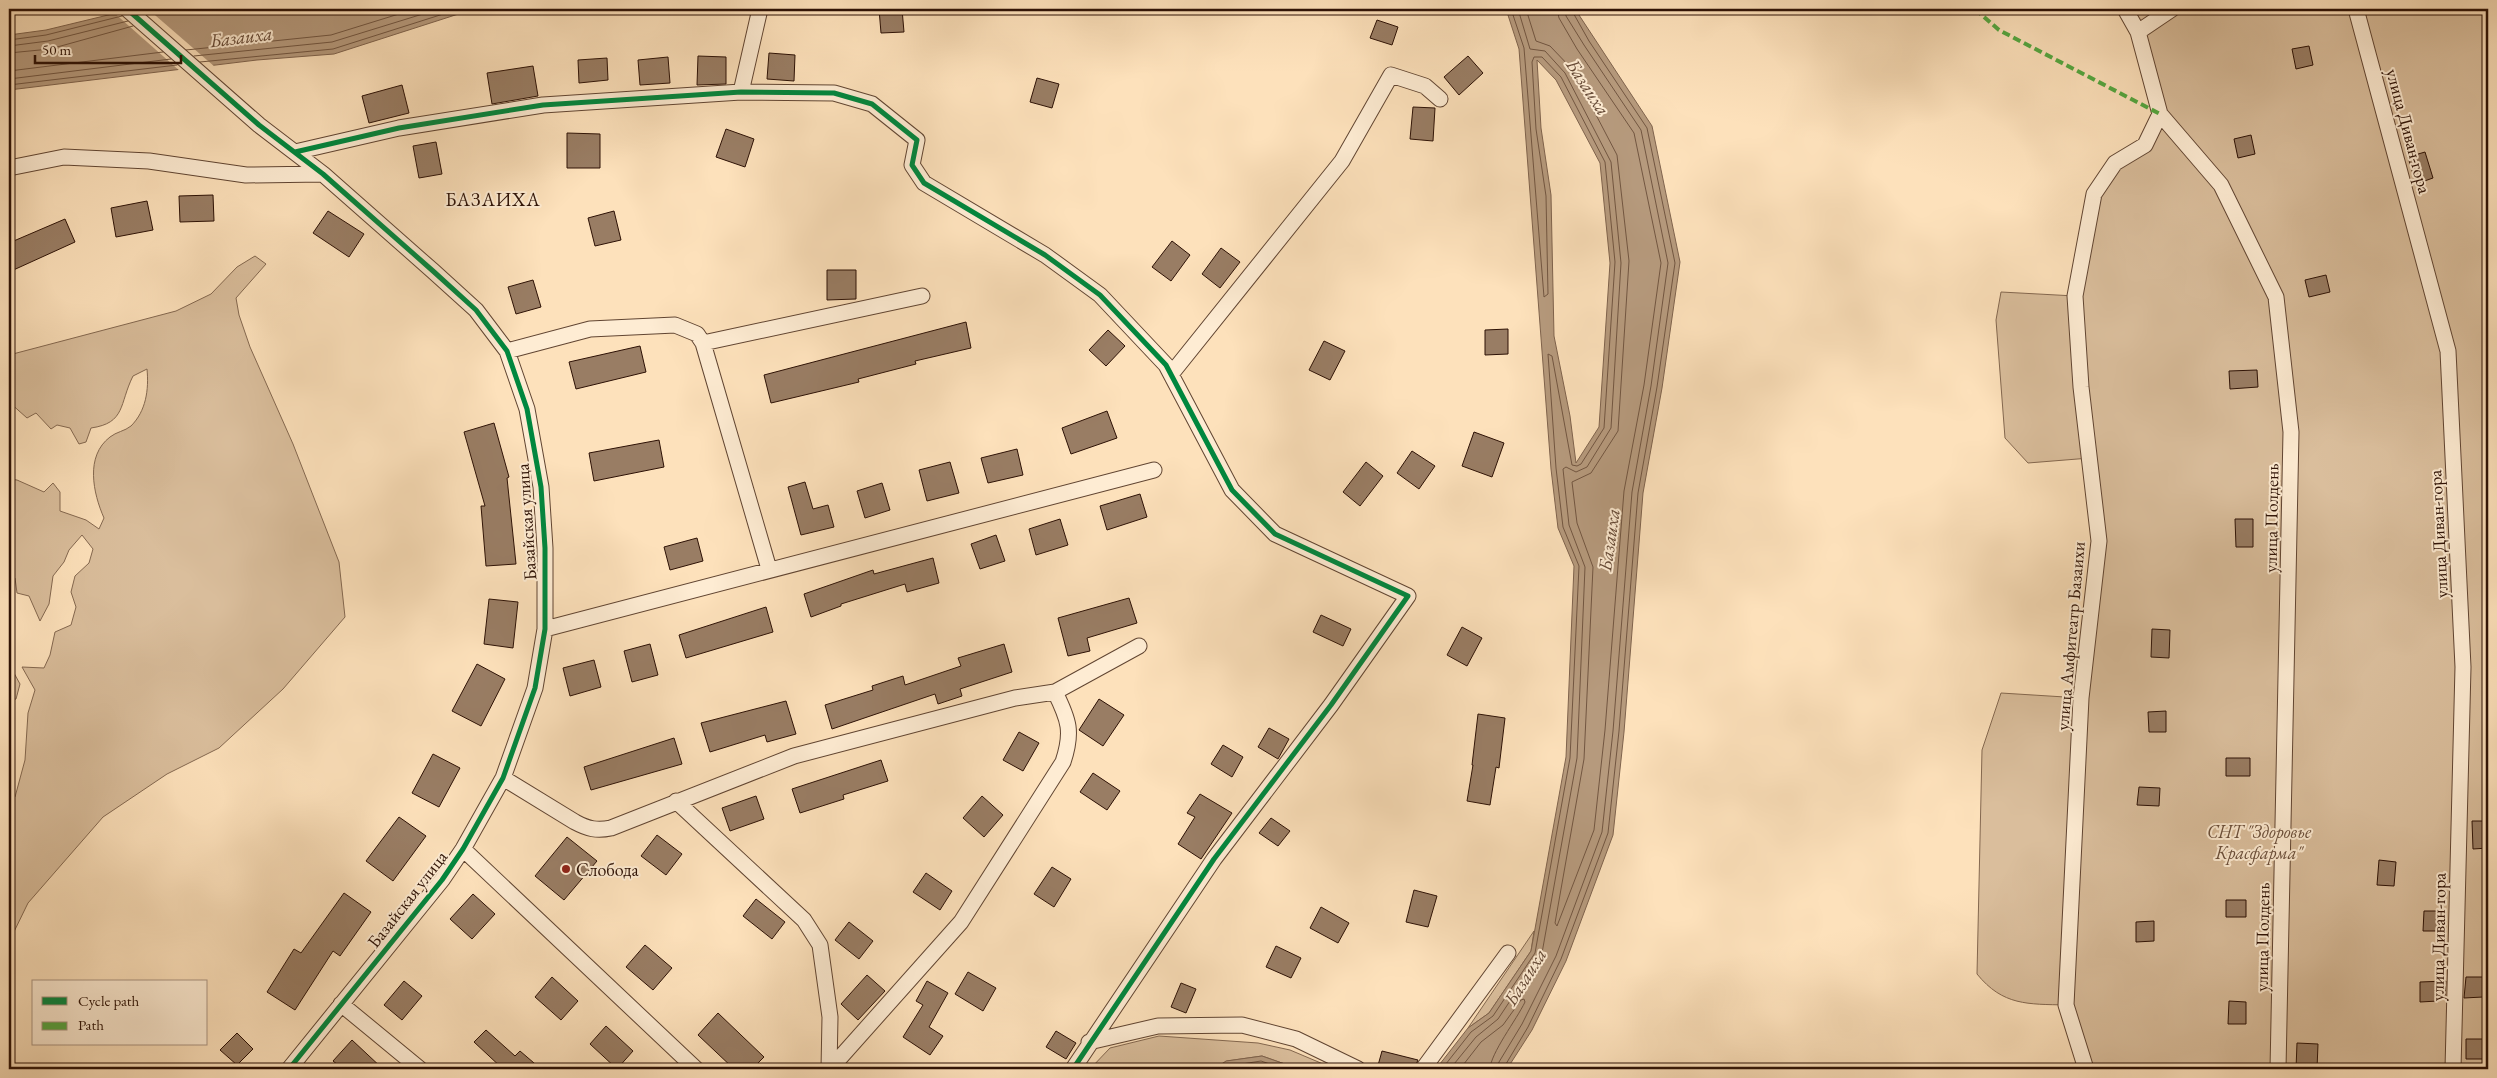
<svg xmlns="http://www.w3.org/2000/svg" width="2497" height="1078" font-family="'EB Garamond',serif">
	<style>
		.green { fill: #dabe9c; stroke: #846850 }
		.water { fill: #b69a7d; stroke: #7f634d; fill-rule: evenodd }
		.pier { fill: #fde1bb }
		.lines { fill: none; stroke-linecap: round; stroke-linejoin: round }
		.shore { stroke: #725641; stroke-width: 1 }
		.building { fill: #997d64; stroke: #2d1105 }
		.street-casing { stroke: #614532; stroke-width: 17 }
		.street { stroke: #feecd3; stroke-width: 15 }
		.quiet { stroke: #54a840; stroke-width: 4; stroke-dasharray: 8 4; stroke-linecap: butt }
		.cycleway-casing { stroke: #feecd3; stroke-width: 8 }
		.cycleway { stroke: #00873e; stroke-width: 5 }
		.poi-dot { fill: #8f2418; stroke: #feecd3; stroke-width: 2 }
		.labels { text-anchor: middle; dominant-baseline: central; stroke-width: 4; stroke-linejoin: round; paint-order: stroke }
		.street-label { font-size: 18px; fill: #2d1105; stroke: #feecd3 }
		.park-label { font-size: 18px; font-style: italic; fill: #6a4e3a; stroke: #feecd3 }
		.poi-label { font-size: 18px; fill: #2d1105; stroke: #feecd3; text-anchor: start }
		.water-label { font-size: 19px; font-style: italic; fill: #644835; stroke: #feecd3 }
		.neighbourhood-label { font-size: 19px; letter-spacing: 1px; fill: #2d1105; stroke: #feecd3 }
	</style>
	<rect width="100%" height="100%" fill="#fde1bb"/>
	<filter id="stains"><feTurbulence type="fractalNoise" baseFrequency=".004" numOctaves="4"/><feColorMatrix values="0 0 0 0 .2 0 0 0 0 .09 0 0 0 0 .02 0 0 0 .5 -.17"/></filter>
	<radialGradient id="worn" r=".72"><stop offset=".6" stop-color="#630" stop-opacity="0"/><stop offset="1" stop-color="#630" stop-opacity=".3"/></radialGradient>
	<path class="green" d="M2125 9H2488V1069H2086L2066 1005C2028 1004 2003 1006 1977 974L1982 750 2001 693 2081 698 2099 541 2090 458 2028 463 2005 438 1996 320 2001 292 2075 296 2094 194 2145 145 2160 114Z
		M255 256 266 264 236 298 239 315 250 347 293 444 339 562 345 617 283 689 219 748 167 774 103 817 28 903 9 942V799L15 797 25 760 28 713 35 690 22 667 44 668 50 655 55 632 71 625 76 607 71 592 75 576 89 563 93 549 82 535 69 550 64 562 53 576 49 604 40 621 29 596 17 593 15 578 9 573V479L17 480 44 492 53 483 60 492V511L86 520 99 529 104 518C93 493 85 456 110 437 116 432 125 431 131 426 146 411 149 390 147 369L133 376C119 404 126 423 91 428L86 442 79 444 70 428 57 425 51 429 36 413 27 418 9 402V355L176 311 211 294 237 267Z
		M9 664 20 684 16 699 9 701Z
		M1534 931 1531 951 1489 1013 1468 1028Z
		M1159 1036 1258 1043 1290 1050 1335 1069H1299L1262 1056 1227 1061 1214 1069H1090L1110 1048Z"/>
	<path class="water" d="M133 9H474L334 54 257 60 9 90V35L46 30Z
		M1506 9H1575L1577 12 1652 126 1680 262 1662 388 1643 493 1624 732 1613 835 1566 961 1532 1030 1507 1069H1436L1468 1028 1489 1013 1531 951 1566 757 1574 566 1558 528 1551 469 1519 49ZM1537 60 1556 80 1600 163 1610 263 1599 427 1576 463 1570 416 1554 336 1551 195 1541 128Z
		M1262 1056 1299 1069H1214L1226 1061Z"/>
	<path class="pier" d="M122 9H148L215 67 181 72 112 11Z"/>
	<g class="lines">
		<path class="shore" d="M1526 9 1536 41 1550 46 1572 69 1617 155 1629 261 1618 431 1591 473 1572 482 1577 523 1593 567 1584 759 1555 923 1557 926 1594 830 1605 730 1624 491 1644 385 1661 263 1634 133 1577 49 1559 18 1557 9
			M9 40 46 35 122 16
			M9 46 48 41 128 21
			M186 50 331 35 415 9
			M9 53 50 49 133 26
			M194 56 332 42 439 9
			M200 62 333 49 459 9
			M9 71 163 52
			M9 79 171 59
			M9 85 177 65
			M1223 1069 1229 1066 1261 1061 1284 1069
			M1442 1069 1471 1032 1493 1016 1535 953 1570 758 1579 566 1563 527 1556 468 1548 354 1552 356 1572 465 1577 466 1581 464 1604 428 1615 262 1605 162 1561 77 1542 57H1534L1532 62 1536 129 1546 196 1548 294 1544 297 1524 48 1511 9
			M1450 1069 1476 1037 1498 1019 1542 953 1577 758 1585 567 1569 525 1563 469 1566 467 1576 472 1587 467 1611 428 1621 263 1611 162 1565 73 1545 51 1530 49 1518 9
			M1460 1069 1481 1042 1503 1025 1521 1000 1524 999 1525 1002C1517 1019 1490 1054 1490 1069
			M1497 1069 1499 1062 1522 1024 1556 956 1602 832 1613 731 1632 492 1651 386 1668 263 1641 130 1584 45 1566 16 1565 9
			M1503 1069 1528 1027 1561 959 1608 833 1619 731 1638 493 1657 387 1675 263 1647 128 1589 41 1571 9"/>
	</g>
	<path class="building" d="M879 9H902L904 32 881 33Z
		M1377 20 1398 27 1392 45 1370 38Z
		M2309 46 2313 65 2296 69 2292 49Z
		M769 53 795 55 794 81 767 79Z
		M698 56 726 57V84L697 85Z
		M1468 56 1483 73 1459 95 1444 77Z
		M668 57 670 83 640 85 638 60Z
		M607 58 608 80 579 83 578 60Z
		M533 66 538 96 492 104 487 73Z
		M1037 78 1059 84 1052 108 1030 102Z
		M402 85 409 113 369 123 362 96Z
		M1413 107 1435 108 1433 141 1410 139Z
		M726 129 754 139 745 167 716 157Z
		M567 133 600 134V168H567Z
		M2251 135 2255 154 2238 158 2234 139Z
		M436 142 442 174 419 178 413 146Z
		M2425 152 2433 178 2416 184 2408 157Z
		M213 195 214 221 180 222 179 196Z
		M147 201 153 230 116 237 111 208Z
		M328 211 364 234 349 257 313 233Z
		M614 211 621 240 595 246 588 218Z
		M65 219 75 242 9 272V243Z
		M1172 241 1190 255 1171 281 1152 267Z
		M1221 248 1240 262 1220 288 1202 274Z
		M827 270H856V299L827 300Z
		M2326 275 2330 292 2309 297 2305 280Z
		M533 280 541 307 516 314 508 287Z
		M966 322 971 348 915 361 916 364 858 379 859 382 771 403 764 375Z
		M1508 329V354L1485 355V330Z
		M1108 330 1125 346 1106 366 1089 350Z
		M1324 341 1345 351 1330 380 1309 370Z
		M640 346 646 372 576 389 569 362Z
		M2257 370 2258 387 2230 389 2229 371Z
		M1107 411 1117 438 1071 454 1062 428Z
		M494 423 509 477 507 478 516 564 486 566 481 506H485L464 432Z
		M1474 432 1504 443 1492 477 1462 466Z
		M659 440 664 467 594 481 589 453Z
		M1017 449 1023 475 988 483 981 458Z
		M1412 451 1435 466 1419 489 1397 473Z
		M950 462 959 493 927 501 919 470Z
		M1366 462 1383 476 1360 506 1343 492Z
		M805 482 813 509 828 505 834 527 801 535 788 487Z
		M882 483 890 510 865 518 857 491Z
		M1140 494 1147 517 1107 530 1100 506Z
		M1060 519 1068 545 1036 555 1029 529Z
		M2235 519H2253V547H2236Z
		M996 535 1005 561 980 569 971 544Z
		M697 538 703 561 670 570 664 547Z
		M933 558 939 583 907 592 905 584 841 604V606L811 617 804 594 873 570 874 574Z
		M1129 598 1137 623 1087 638 1090 651 1068 656 1058 618Z
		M489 599 518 602 513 648 484 644Z
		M766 607 773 632 686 658 679 635Z
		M1321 615 1351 629 1343 646 1313 632Z
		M1462 627 1482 638 1467 666 1447 655Z
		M2152 629 2170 630 2169 658 2151 657Z
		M650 644 658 675 632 682 624 651Z
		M1004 644 1012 672 960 689 962 696 938 704 935 694 832 729 825 705 873 690 872 686 903 676 905 685 961 666 958 658Z
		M594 660 601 687 570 696 563 668Z
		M477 664 505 679 481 726 452 711Z
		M1099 699 1124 715 1103 746 1079 730Z
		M786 701 796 734 767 742 765 735 710 752 701 723Z
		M2166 711V732H2149L2148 712Z
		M1478 714 1505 718 1499 768 1496 767 1490 805 1467 801 1473 765H1472Z
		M1269 728 1289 739 1278 759 1258 747Z
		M1019 732 1039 743 1023 771 1003 760Z
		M674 738 682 764 591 790 584 767Z
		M1223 745 1243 757 1232 777 1211 764Z
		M433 754 460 768 439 807 412 793Z
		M2226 758H2250V776H2226Z
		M881 760 888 781 843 795 844 799 800 813 792 789Z
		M1093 773 1120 791 1107 810 1080 792Z
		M2139 787 2160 788 2159 806 2137 805Z
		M1200 794 1232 813 1201 859 1178 844 1195 817 1187 813Z
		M756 796 764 819 730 831 722 808Z
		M982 796 1003 815 984 837 963 818Z
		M399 817 426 836 393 881 366 861Z
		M1271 818 1290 831 1278 846 1259 833Z
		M2472 821H2488V848L2473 849Z
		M657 835 682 854 666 875 641 856Z
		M567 837 597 861 564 900 535 876Z
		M2379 860 2396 862 2394 886 2377 885Z
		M1052 867 1071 879 1054 907 1034 894Z
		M926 873 952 891 940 910 913 892Z
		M1414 890 1437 896 1428 927 1406 922Z
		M344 893 371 912 340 956 333 951 295 1010 267 992 294 949 301 953Z
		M473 894 495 914 472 939 450 919Z
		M756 899 785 922 772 939 743 916Z
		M2226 900H2246V917H2226Z
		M1321 907 1349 923 1338 943 1310 928Z
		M2424 911H2441V931H2423Z
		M2154 921V941L2136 942V922Z
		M849 922 873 941 859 959 835 940Z
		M645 945 672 968 653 990 626 967Z
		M1276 946 1301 958 1291 978 1266 967Z
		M968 972 996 988 983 1011 955 994Z
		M867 975 885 991 858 1020 841 1004Z
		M552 977 578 1001 561 1020 535 997Z
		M2466 977H2483V997L2464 998Z
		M404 981 422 996 402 1020 384 1005Z
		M927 981 948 993 929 1027 943 1036 930 1055 903 1037 923 1005 916 1001Z
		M2446 981 2445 998H2438V1001L2420 1002V982Z
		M1181 983 1196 989 1186 1013 1171 1007Z
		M2229 1001 2246 1002V1024H2228Z
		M718 1013 764 1057 752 1069H734L698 1035Z
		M606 1026 633 1051 617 1069 590 1044Z
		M486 1030 515 1056 520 1051 541 1069H503L474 1042Z
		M1056 1031 1076 1043 1066 1059 1046 1047Z
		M237 1033 253 1049 237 1065 220 1050Z
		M2466 1039H2483V1059H2466Z
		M352 1040 383 1069H343L333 1061Z
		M2297 1043 2318 1044 2317 1069H2296Z
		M1382 1051 1418 1060 1414 1069H1377Z"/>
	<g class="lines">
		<g class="street-casing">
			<path id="street" d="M127 9 259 125 323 174 433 271 476 310 507 351 527 409 541 487 545 548V629L535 688 503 778 463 849 442 880 289 1069
				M2125 9 2138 32 2160 114 2221 185 2276 297 2291 432 2278 1069
				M2356 9 2448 351 2463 667 2453 1069
				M2138 32 2172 9
				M741 92 760 9
				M295 152 399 128 543 105 741 92 834 93 872 104 917 140 912 165 924 183 1045 255 1100 295 1166 365 1232 490 1275 534 1408 596 1331 705 1214 859 1073 1069
				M9 168 64 157 149 161 246 175 323 174
				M703 343 922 296
				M507 351 590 329 675 325 697 334 703 343 769 569
				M1172 373 1342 161 1391 75 1425 86 1440 99
				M545 629 1154 470
				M503 778 575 822C588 829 597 831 611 828L794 756 1015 698 1055 692 1139 646
				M676 801 804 920 820 945 830 1017 829 1069
				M463 849 696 1069
				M341 1004 420 1069
				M1089 1042 1158 1026 1242 1025 1296 1039 1358 1069
				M830 1069 961 922 1063 762C1073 732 1069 720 1055 692
				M1423 1069 1508 953
				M2086 1069 2066 1005 2081 698 2099 541 2081 387 2075 296 2094 194 2115 163 2145 145 2160 114"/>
		</g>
		<use href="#street" class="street"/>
		<path class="quiet" d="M1975 9 1999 30 2160 114"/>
		<g class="cycleway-casing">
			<path id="cycleway" d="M127 9 259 125 323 174 433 271 476 310 507 351 527 409 541 487 545 548V629L535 688 503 778 463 849 442 880 289 1069
				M295 152 399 128 543 105 741 92 834 93 872 104 917 140 912 165 924 183 1045 255 1100 295 1166 365 1232 490 1275 534 1408 596 1331 705 1214 859 1073 1069"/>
		</g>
		<use href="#cycleway" class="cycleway"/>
	</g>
	<circle class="poi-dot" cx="566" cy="869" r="5"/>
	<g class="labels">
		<g class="street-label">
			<text transform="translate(2409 131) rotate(75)">улица Диван-гора</text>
			<text transform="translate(2271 518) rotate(-89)">улица Полдень</text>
			<text transform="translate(526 522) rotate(-94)">Базайская улица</text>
			<text transform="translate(2438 534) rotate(-93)">улица Диван-гора</text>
			<text transform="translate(2070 636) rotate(-85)">улица Амфитеатр Базаихи</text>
			<text transform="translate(407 899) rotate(-52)">Базайская улица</text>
			<text transform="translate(2262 937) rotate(-89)">улица Полдень</text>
			<text transform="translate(2438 937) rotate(-89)">улица Диван-гора</text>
		</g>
		<g class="park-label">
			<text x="2259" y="831">СНТ "Здоровье<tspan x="2259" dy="21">Красфарма"</tspan></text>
		</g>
		<g class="poi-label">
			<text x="576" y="869">Слобода</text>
		</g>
		<g class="water-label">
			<text transform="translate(241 37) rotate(-7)">Базаиха</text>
			<text transform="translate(1588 87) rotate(57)">Базаиха</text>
			<text transform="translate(1609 540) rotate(-82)">Базаиха</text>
			<text transform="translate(1525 977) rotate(-58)">Базаиха</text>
		</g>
		<g class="neighbourhood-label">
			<text x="493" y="199">БАЗАИХА</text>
		</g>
	</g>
	<rect width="2497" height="1078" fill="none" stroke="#fde1bb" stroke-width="30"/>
	<rect x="10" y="10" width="2477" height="1058" fill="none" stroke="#2d1105" stroke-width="2.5"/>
	<rect x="15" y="15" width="2467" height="1048" fill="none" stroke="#2d1105"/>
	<rect x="32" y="980" width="175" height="65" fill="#feecd3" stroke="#aa9481"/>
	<rect x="42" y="997" width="25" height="8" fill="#00873e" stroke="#aa9481"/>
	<text x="78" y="1006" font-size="15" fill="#2d1105">Cycle path</text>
	<rect x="42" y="1022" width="25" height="8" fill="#54a840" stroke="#aa9481"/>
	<text x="78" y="1030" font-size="15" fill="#2d1105">Path</text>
	<path d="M35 55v8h146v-8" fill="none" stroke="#2d1105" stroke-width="2.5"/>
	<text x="42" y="55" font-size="15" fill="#2d1105" stroke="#feecd3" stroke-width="4" paint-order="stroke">50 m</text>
	<rect width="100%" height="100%" filter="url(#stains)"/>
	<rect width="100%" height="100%" fill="url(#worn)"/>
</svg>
